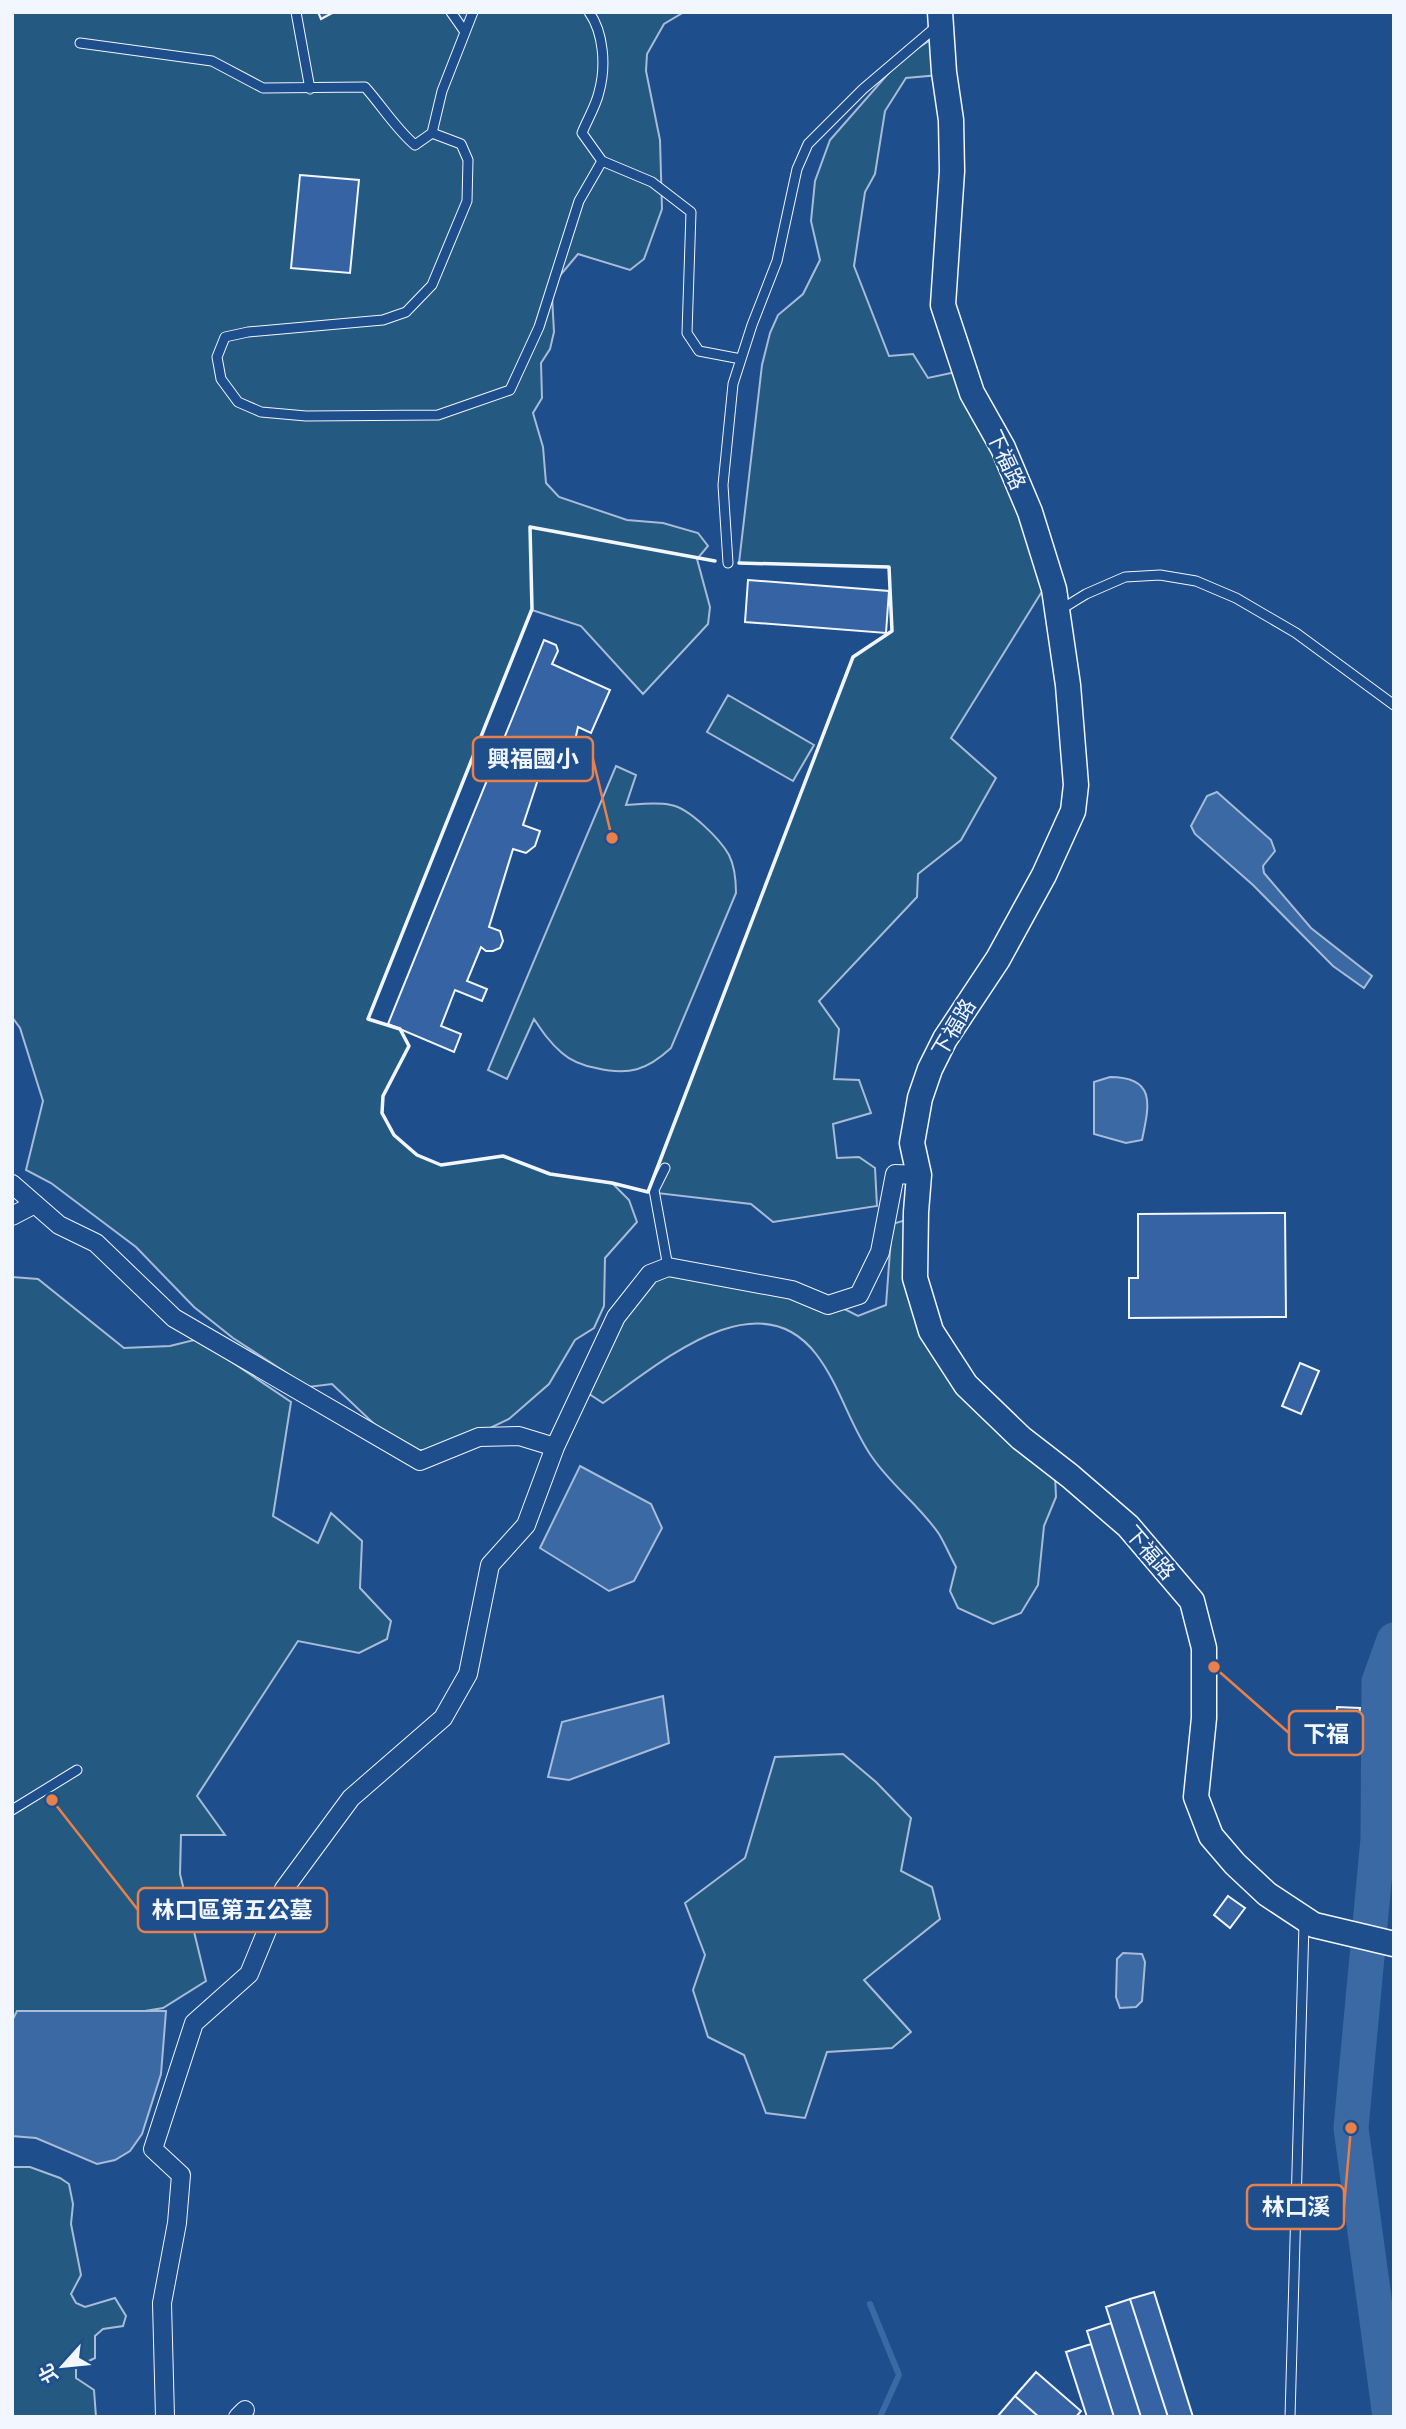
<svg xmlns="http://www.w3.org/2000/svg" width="1406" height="2429" font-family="Roboto,'Noto Sans TC',sans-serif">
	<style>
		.green { fill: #245a82; stroke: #a8bbd7; stroke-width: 2 }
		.water { fill: #3b69a3; stroke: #a8bbd7; stroke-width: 2 }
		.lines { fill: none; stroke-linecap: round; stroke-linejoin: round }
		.stream { stroke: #3b69a3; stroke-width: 6 }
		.river { stroke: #3b69a3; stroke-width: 35 }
		.building { fill: #3563a3; stroke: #f2f6ff; stroke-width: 2 }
		.lane-casing { stroke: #f2f6ff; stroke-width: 11 }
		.street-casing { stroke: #f2f6ff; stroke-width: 20 }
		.secondary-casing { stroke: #f2f6ff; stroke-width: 27 }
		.lane { stroke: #1f4e8c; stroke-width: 9 }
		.street { stroke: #1f4e8c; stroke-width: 18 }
		.secondary { stroke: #1f4e8c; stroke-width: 24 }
		.wall { stroke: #f2f6ff; stroke-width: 3.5 }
		.labels { text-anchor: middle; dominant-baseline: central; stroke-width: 5; stroke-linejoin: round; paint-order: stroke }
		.street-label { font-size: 21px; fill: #f2f6ff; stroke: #1f4e8c }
		.leader { fill: none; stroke: #ea8049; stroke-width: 2.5 }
		.callout-dot { fill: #ea8049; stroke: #1f4e8c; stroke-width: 2.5 }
		.callout { fill: #1f4e8c; stroke: #ea8049; stroke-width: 2.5 }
		.callout-label { font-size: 23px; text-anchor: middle; font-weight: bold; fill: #f2f6ff }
	</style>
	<rect width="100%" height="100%" fill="#1f4e8c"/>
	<path class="green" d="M12 12H684L664 24 647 54 646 71 660 140 662 209 644 259 630 270 578 254 557 279 552 296 554 332 550 349 541 363 542 398 533 413 543 447 546 483 559 497 627 520 663 523 698 533 708 546 697 559 710 607 708 624 643 694 581 626 532 610 368 1019 400 1029 409 1046 383 1096 382 1113 394 1135 417 1155 441 1165 503 1156 550 1174 612 1183 629 1200 637 1222 605 1258 604 1306 594 1328 575 1340 549 1384 509 1419 442 1451 417 1450 391 1440 332 1384 308 1387 233 1338 194 1307 136 1247 51 1183 26 1170 43 1101 20 1028 12 1017Z
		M935 37 939 75 906 78 885 111 875 174 865 192 854 266 889 356 913 354 928 378 970 369 1046 585 951 738 996 778 961 840 918 874 917 897 819 1001 839 1029 834 1079 859 1080 871 1113 833 1124 837 1158 859 1157 875 1168 877 1206 773 1222 751 1204 648 1192 853 657 892 631 889 567 739 563 762 365 770 333 778 315 803 294 820 260 811 221 815 181 830 140 901 59Z
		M728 695 814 745 793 781 707 732Z
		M616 766 636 775 626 805C641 804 657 802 671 805 689 808 720 839 729 855 735 867 736 880 736 893L671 1048C647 1070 629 1076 596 1068 585 1066 571 1061 562 1053 550 1043 542 1031 534 1019L507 1079 488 1070Z
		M906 1220 903 1257 906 1277 919 1316 1055 1474 1056 1497 1044 1526 1038 1585 1021 1613 993 1624 958 1608 950 1591 956 1567C950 1556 945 1544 939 1534 920 1506 891 1485 872 1457 850 1426 840 1385 816 1354 757 1277 658 1365 603 1403L583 1390 642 1275 665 1267 797 1285 858 1316 886 1305 892 1224Z
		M12 1277 38 1279 124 1348 170 1346 198 1339 291 1402 273 1516 318 1543 331 1513 362 1541 360 1588 391 1621 387 1639 359 1653 298 1641 197 1796 225 1835H181L180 1874 206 1981 163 2008 12 2033Z
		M843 1754 876 1782 911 1818 901 1871 932 1887 940 1919 864 1980 911 2032 892 2048 827 2052 805 2118 766 2113 744 2055 708 2037 693 1990 705 1955 685 1903 745 1858 775 1757Z
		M12 2167H30L60 2178 69 2184 73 2204 71 2224 81 2275 71 2294 76 2303 85 2307 115 2298 126 2316 123 2326 103 2329 95 2336V2358L76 2367V2378L94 2390 96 2417H12Z"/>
	<path class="water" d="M1217 792 1271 840 1275 851 1263 866 1264 873 1311 928 1372 976 1364 988 1333 966 1253 885 1195 834 1191 826 1207 796Z
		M1110 1077C1157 1077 1149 1106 1142 1140L1126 1143 1094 1134V1082Z
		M580 1466 651 1504 662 1528 634 1581 609 1591 540 1548Z
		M663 1696 669 1743 569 1780 548 1777 562 1722Z
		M1123 1953 1142 1954 1145 1962 1142 2001 1136 2007 1120 2008 1116 1997 1117 1959Z
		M17 2011H166L161 2074 142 2134 130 2151 115 2160 97 2164 36 2138 12 2136V2021Z"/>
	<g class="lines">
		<path class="stream" d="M870 2304 899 2375 880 2417"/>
		<path class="river" d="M1390 2417 1351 2128 1378 1839 1379 1682 1394 1640"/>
	</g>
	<path class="building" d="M318 12H334L321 19Z
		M300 175 359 180 350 273 291 268Z
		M748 580 889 591 886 633 745 622Z
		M544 640 556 645 558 651 552 664 610 690 591 733 578 727 574 745 568 755 560 756 547 752 523 825 540 831 535 846 526 853 513 849 489 927 500 931 503 941 500 948 493 951H486L481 947 467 981 487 989 482 1001 455 990 441 1026 461 1034 454 1052 388 1024Z
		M1285 1213 1286 1317 1129 1318V1278H1138V1214Z
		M1300 1363 1319 1371 1301 1414 1282 1406Z
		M1337 1707 1360 1708 1358 1725 1336 1723Z
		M1228 1896 1245 1908 1230 1928 1214 1915Z
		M1154 2292 1193 2417H1168L1130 2299Z
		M1130 2299 1168 2417H1141L1106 2307Z
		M1111 2323 1141 2417H1114L1087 2331Z
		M1091 2344 1114 2417H1087L1066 2352Z
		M1036 2372 1081 2411 1076 2417H1039L1015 2396Z
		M1015 2396 1039 2417H997Z"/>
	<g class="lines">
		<g class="lane-casing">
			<path id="lane" d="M296 12 310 89
				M451 12 465 32
				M589 12C604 33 606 67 599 92 596 106 587 120 582 133L602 161 652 182 691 212 687 333 699 351 741 359
				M80 43 212 61 263 88 365 87C382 106 396 129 415 145L432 133 442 91 473 12
				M432 133 461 144 468 160 467 201 432 285 406 312 383 320 248 332 225 337 217 357 221 379 238 402 261 412 306 416 438 415 510 390 539 327 579 201 602 161
				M728 563 723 485 733 384 752 325 777 261 797 169 808 144 863 89 937 26
				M1060 610 1086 594 1125 577 1160 575 1196 581 1236 598 1296 633 1394 705
				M665 1168 654 1190 668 1267
				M12 1810 77 1770
				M1290 2417 1304 1924"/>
		</g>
		<g class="street-casing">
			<path id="street" d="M12 1184 59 1225 96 1243 174 1318 420 1461 479 1437 519 1436 555 1447
				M12 1216 35 1204
				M165 2417 162 2303 177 2223 181 2175 153 2149 194 2023 249 1974 284 1889 351 1798 443 1718 468 1674 490 1565 526 1525 555 1447 616 1317 650 1274 668 1267 792 1290 828 1305 859 1295 880 1252 895 1174 919 1175
				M238 2417 245 2410"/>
		</g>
		<g class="secondary-casing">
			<path id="secondary" d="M940 12 944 72 951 120 952 171 943 305 972 393 1003 448 1030 512 1054 589 1068 685 1076 785 1073 811 1044 875 998 959 945 1039 930 1069 920 1098 912 1143 919 1175 916 1212 915 1278 931 1331 966 1385 1021 1438 1070 1476 1128 1526 1192 1601 1204 1648V1718L1196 1797 1211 1836 1235 1864 1267 1894 1314 1925 1394 1944"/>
		</g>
		<use href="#lane" class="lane"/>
		<use href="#street" class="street"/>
		<use href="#secondary" class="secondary"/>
		<path class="wall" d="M715 561 530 527 532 609 368 1019 400 1029 409 1046 383 1096 382 1113 394 1135 417 1155 441 1165 503 1156 550 1174 612 1183 648 1192 853 657 892 631 889 567 739 563"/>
	</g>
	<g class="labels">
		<g class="street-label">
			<text transform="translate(1006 460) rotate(65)">下福路</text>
			<text transform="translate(954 1028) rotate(-59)">下福路</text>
			<text transform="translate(1150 1553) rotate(49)">下福路</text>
		</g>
	</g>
	<path class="leader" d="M612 838L593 759M1214 1667L1289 1733M52 1800L138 1910M1351 2128L1344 2207"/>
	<g class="callout-dot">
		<circle cx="612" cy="838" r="7"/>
		<circle cx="1214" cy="1667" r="7"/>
		<circle cx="52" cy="1800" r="7"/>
		<circle cx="1351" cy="2128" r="7"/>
	</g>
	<g class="callout">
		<rect x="473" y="737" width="120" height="44" rx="7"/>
		<rect x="1289" y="1711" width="74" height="44" rx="7"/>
		<rect x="138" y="1888" width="189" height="44" rx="7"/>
		<rect x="1247" y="2185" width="97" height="44" rx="7"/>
	</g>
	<g class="callout-label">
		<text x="533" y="767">興福國小</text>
		<text x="1326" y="1742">下福</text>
		<text x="232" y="1918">林口區第五公墓</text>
		<text x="1296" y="2215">林口溪</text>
	</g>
	<rect width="1406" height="2429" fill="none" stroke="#f2f6ff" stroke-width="28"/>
	<g transform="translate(63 2366) rotate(243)" stroke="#1f4e8c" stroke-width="5" paint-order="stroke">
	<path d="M0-5L12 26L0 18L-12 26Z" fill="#f2f6ff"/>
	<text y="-10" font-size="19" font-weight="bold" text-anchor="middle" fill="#f2f6ff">北</text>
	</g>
</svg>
